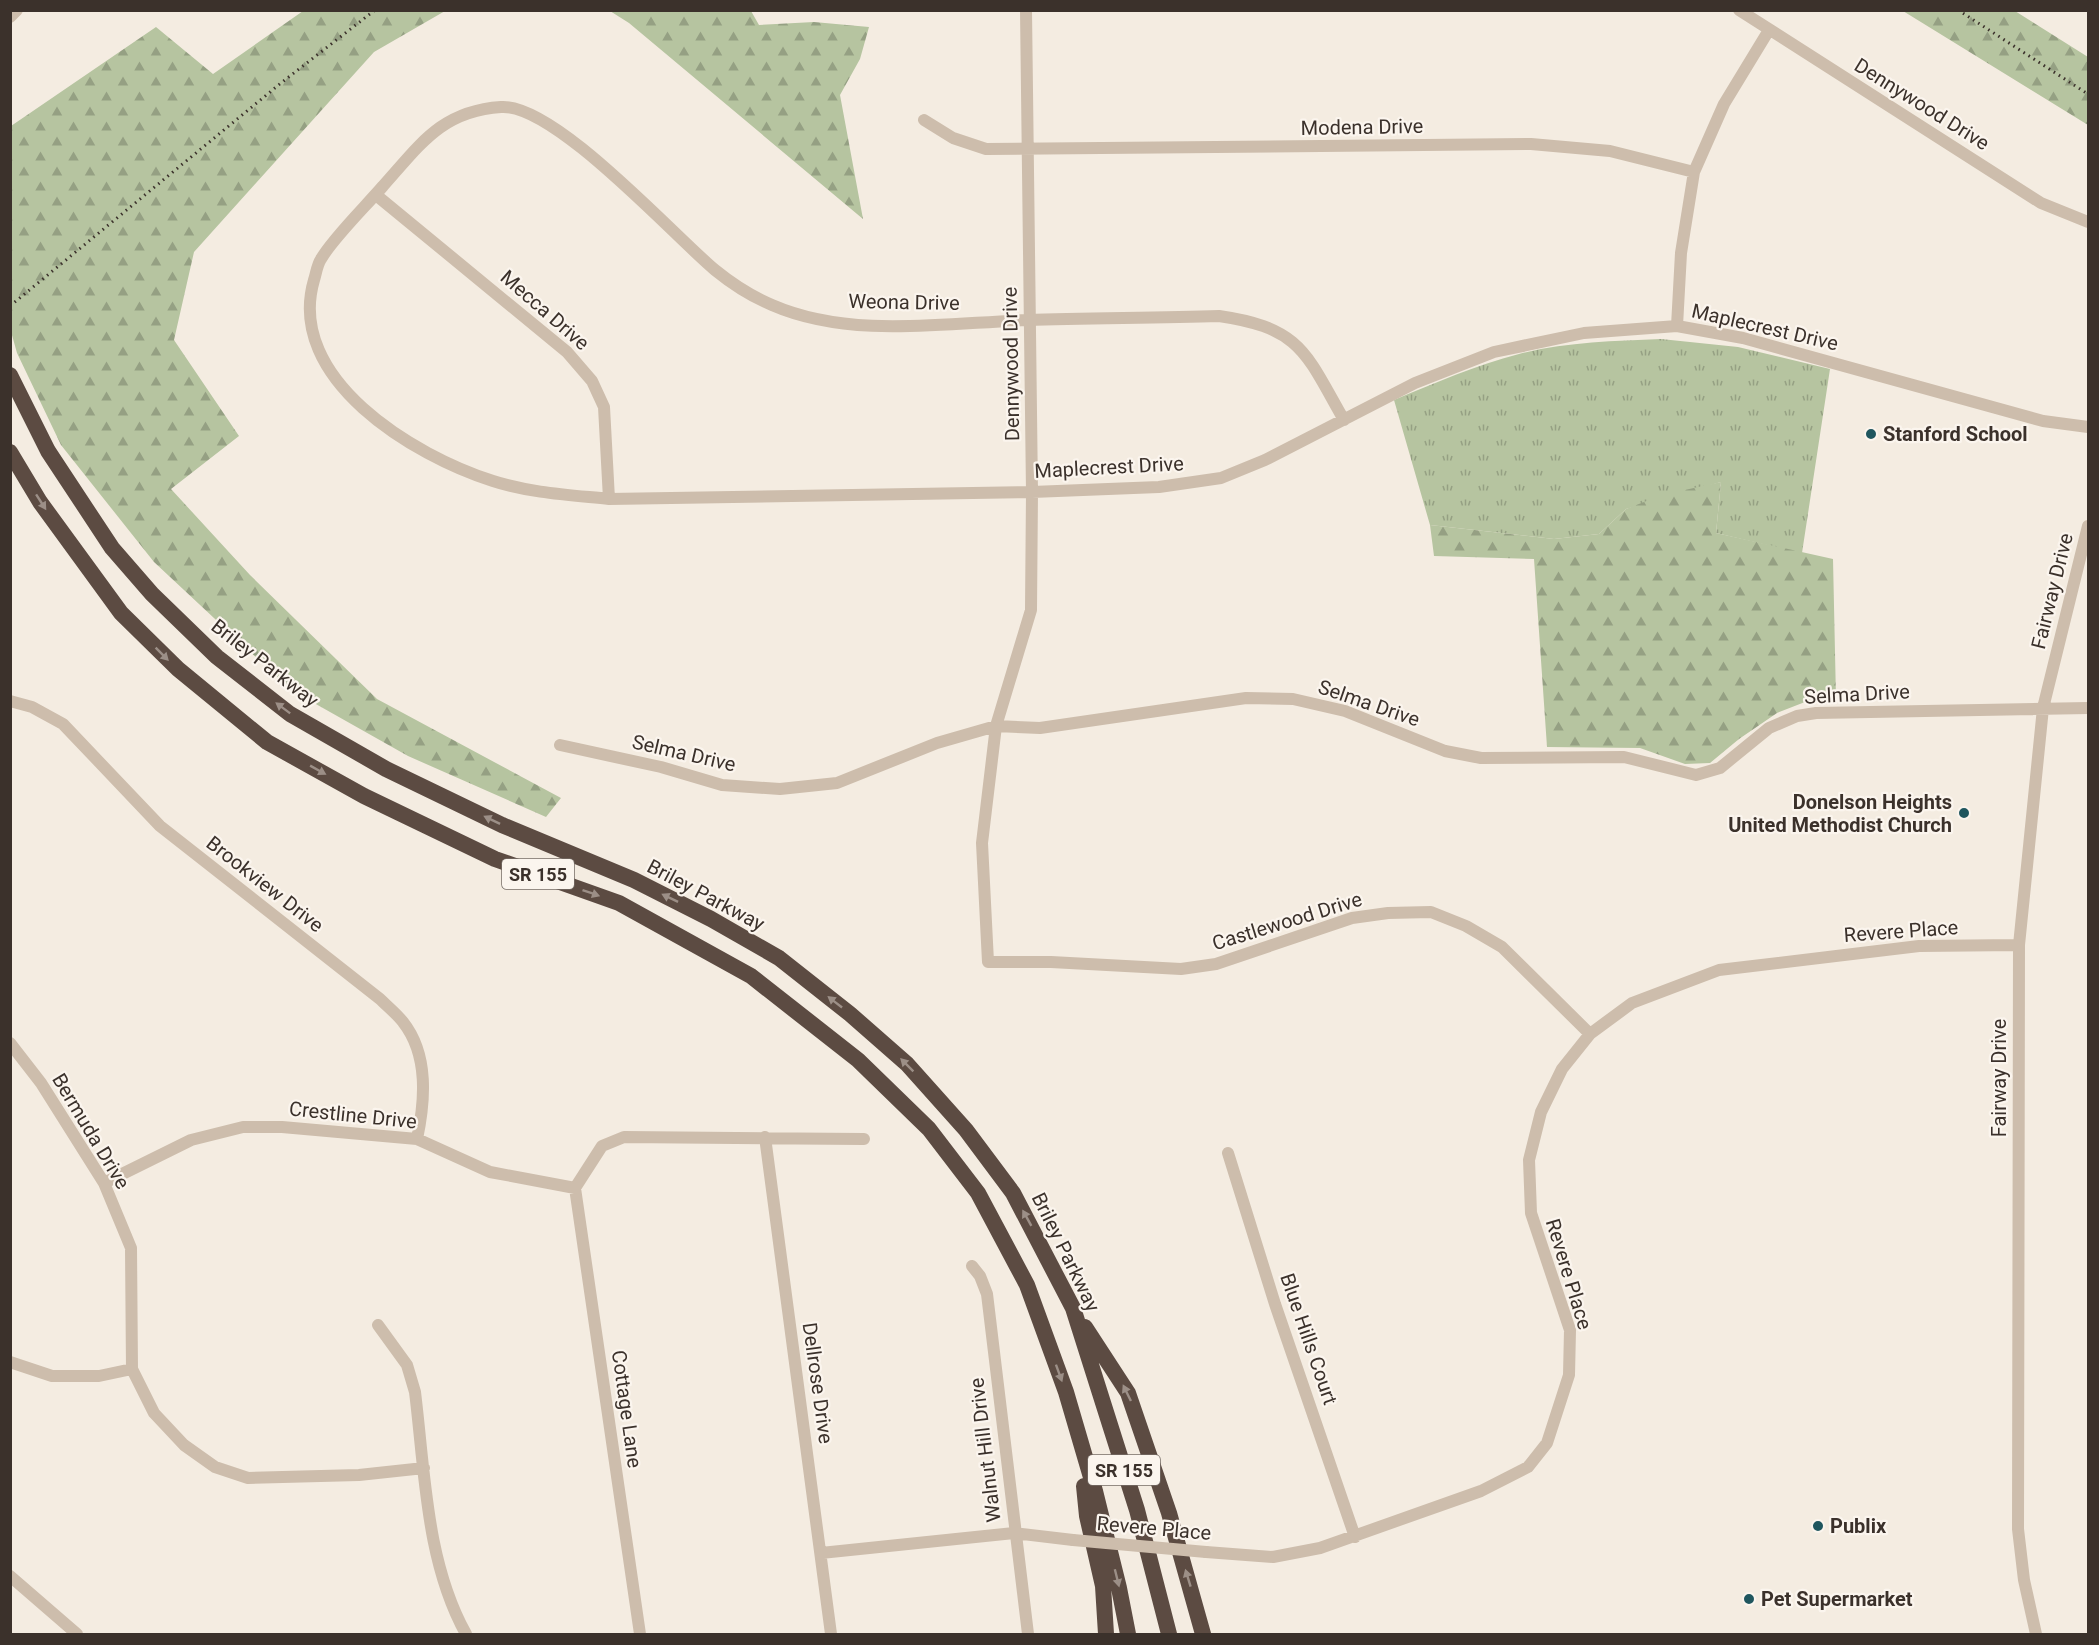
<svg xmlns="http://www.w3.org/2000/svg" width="2099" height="1645" font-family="Roboto,sans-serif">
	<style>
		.grass { fill: url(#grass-tufts) }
		.forest { fill: url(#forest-firs) }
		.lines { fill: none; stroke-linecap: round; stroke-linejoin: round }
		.minor { stroke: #cdbdac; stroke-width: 12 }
		.highway { stroke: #5c4b42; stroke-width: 16 }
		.rail { stroke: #3b312b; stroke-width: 3; stroke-dasharray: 1.5 4.5; stroke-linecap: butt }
		.minor-bridge { stroke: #cdbdac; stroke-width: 12 }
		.oneway { fill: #9c8f87 }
		.poi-dot { fill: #1f565e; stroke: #fbf5ee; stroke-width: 2 }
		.labels { text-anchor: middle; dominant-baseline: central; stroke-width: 4.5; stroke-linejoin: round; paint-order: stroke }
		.shield { fill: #fbf5ee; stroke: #756c66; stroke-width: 1.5 }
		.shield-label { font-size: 18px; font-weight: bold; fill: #3b312b }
		.street-label { font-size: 20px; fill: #3b312b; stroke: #fbf5ee }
		.poi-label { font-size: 20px; font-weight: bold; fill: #3b312b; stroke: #fbf5ee; text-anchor: start }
	</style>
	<defs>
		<pattern id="grass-tufts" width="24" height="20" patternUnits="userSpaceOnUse" patternTransform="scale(1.5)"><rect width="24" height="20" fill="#b6c4a0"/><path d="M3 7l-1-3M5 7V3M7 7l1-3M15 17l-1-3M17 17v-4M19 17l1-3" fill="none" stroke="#95a083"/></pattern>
		<pattern id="forest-firs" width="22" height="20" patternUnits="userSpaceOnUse" patternTransform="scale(1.5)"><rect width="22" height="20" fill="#b6c4a0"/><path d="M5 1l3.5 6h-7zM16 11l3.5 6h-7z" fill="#95a083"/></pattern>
	</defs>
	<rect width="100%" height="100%" fill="#f4ece1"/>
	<path class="grass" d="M1661 339 1738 347 1830 369 1802 553 1716 533 1721 482 1626 509 1599 534 1554 539 1430 525 1394 400C1435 383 1476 365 1519 354 1565 342 1613 341 1661 339Z"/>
	<path class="forest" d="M303 11H445L374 52 194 252 174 340 239 436 171 489 250 575 377 699 561 798 546 817 408 756 291 690 154 562 61 445 17 353 10 328 11 126 156 27 213 74Z
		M610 11H751L759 25 814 22 869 27 860 59 840 95 863 219 629 23Z
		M1903 11H2015L2088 57V125Z
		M1721 482 1716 533 1833 559 1836 699 1805 702 1777 713 1739 739 1710 763 1685 764 1640 748 1547 747 1534 559 1434 556 1430 525 1554 539 1599 534 1626 509 1662 495Z"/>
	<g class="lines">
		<path class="minor" d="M1026 10 1032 492 1031 610 996 726 982 843 988 962H1051L1181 969 1216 964 1352 918 1388 913 1431 912 1466 926 1502 947 1590 1034
			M1739 10 2041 203 2088 222
			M10 17 17 10
			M924 120 953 138 986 149 1531 144 1610 151 1694 172
			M376 195 567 352 592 381 604 407 609 499
			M1677 326 1681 253 1694 172 1724 104 1769 30
			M1344 420C1306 354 1302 328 1219 316 1155 318 1091 318 1027 320 945 323 850 339 772 305 753 297 731 283 715 270 672 234 554 103 501 107 441 111 420 145 383 186 366 206 333 238 321 259 317 265 316 274 314 280 285 379 414 456 493 481 530 493 570 495 609 499L1032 492 1159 487 1221 478 1265 460 1415 383 1494 352 1584 333 1677 326 1743 338 2043 421 2088 427
			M10 701 32 707 63 724 160 826 380 999C387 1006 397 1014 403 1022 429 1055 425 1101 417 1139
			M560 745 661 767 722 785 780 789 837 783 937 743 996 726 1040 728 1246 698 1293 699 1345 711 1445 751 1481 758 1624 757 1696 775 1720 768 1769 728 1797 716 1816 713 2088 708
			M10 1043 41 1083 104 1183 131 1248 132 1369 154 1413 184 1445 215 1467 248 1478 359 1475 424 1468
			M765 1137 831 1634
			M1228 1153 1275 1304 1355 1537
			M104 1183 191 1140 243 1127H282L417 1139 490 1172 575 1188 602 1146 624 1137 864 1139
			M575 1188 640 1634
			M972 1266 980 1276 987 1294 1028 1634
			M378 1325 407 1365 415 1392C425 1473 426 1562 466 1634
			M10 1362 52 1376H99L132 1369
			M1206 1552 1273 1557 1320 1548 1481 1491 1528 1467 1547 1443 1569 1375 1570 1330 1531 1213 1529 1160 1541 1112 1562 1069 1590 1034 1632 1003 1719 970 1919 946 2019 945
			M821 1553 1014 1533 1073 1540
			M10 1576 77 1634
			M2036 1634 2024 1580 2018 1529 2019 945 2043 708 2088 526"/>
		<path class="highway" d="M10 375 48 451 112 548 152 594 217 657 290 714 386 769 502 825 634 880 711 919 779 958 850 1014 907 1064 966 1130 1013 1193 1073 1308 1137 1510 1169 1634
			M10 452 40 502 121 613 178 669 267 742 364 796 495 859 619 903 751 976 858 1060 929 1129 978 1193 1027 1285 1066 1392 1095 1491 1119 1588 1128 1634
			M1085 1327 1128 1393 1169 1513 1203 1634
			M1084 1486 1087 1516 1103 1586 1106 1634"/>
		<path class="rail" d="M1958 10 2088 94
			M10 306 281 83 375 10"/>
		<path class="minor-bridge" d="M1073 1540 1206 1552"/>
	</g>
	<defs><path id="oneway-solid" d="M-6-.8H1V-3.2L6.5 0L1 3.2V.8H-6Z" transform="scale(1.5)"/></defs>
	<g class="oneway">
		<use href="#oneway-solid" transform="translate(41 502) rotate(57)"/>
		<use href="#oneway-solid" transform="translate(162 654) rotate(45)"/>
		<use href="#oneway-solid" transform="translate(283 708) rotate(-143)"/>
		<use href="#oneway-solid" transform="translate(318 770) rotate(29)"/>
		<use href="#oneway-solid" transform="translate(492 820) rotate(-154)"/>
		<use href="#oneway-solid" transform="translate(591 893) rotate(19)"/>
		<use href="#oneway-solid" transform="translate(670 898) rotate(-154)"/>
		<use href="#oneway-solid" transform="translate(835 1002) rotate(-142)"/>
		<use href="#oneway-solid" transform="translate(907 1065) rotate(-135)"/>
		<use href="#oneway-solid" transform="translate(1027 1218) rotate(-119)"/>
		<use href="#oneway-solid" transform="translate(1059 1373) rotate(70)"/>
		<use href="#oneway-solid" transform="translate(1127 1393) rotate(-116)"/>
		<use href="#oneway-solid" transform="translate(1117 1578) rotate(76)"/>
		<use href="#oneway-solid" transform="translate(1188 1578) rotate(-107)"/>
	</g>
	<g class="poi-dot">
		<circle cx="1871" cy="434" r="6"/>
		<circle cx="1964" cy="813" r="6"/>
		<circle cx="1818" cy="1526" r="6"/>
		<circle cx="1749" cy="1599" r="6"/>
	</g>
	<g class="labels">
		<g class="shield">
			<rect x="502" y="859" width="72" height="30" rx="4.5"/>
			<rect x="1088" y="1455" width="72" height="30" rx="4.5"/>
		</g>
		<g class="shield-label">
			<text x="538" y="874">SR 155</text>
			<text x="1124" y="1470">SR 155</text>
		</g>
		<g class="street-label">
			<text transform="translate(1922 104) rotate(32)">Dennywood Drive</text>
			<text transform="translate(1362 127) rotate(-1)">Modena Drive</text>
			<text transform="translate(904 302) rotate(1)">Weona Drive</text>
			<text transform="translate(545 310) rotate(41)">Mecca Drive</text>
			<text transform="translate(1765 327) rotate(13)">Maplecrest Drive</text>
			<text transform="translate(1011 364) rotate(-91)">Dennywood Drive</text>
			<text transform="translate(1109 467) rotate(-3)">Maplecrest Drive</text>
			<text transform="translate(2052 591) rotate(-76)">Fairway Drive</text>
			<text transform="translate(265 663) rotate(38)">Briley Parkway</text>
			<text transform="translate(1857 694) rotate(-3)">Selma Drive</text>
			<text transform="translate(1369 703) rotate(19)">Selma Drive</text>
			<text transform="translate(684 753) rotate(13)">Selma Drive</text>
			<text transform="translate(265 884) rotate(38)">Brookview Drive</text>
			<text transform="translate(706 895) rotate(28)">Briley Parkway</text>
			<text transform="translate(1287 921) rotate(-17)">Castlewood Drive</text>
			<text transform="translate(1901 931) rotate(-4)">Revere Place</text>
			<text transform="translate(1999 1078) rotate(-90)">Fairway Drive</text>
			<text transform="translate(353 1115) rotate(6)">Crestline Drive</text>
			<text transform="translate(91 1131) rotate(59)">Bermuda Drive</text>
			<text transform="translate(1066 1252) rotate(64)">Briley Parkway</text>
			<text transform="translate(1569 1274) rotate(73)">Revere Place</text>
			<text transform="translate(1309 1339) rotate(71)">Blue Hills Court</text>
			<text transform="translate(818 1383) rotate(82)">Dellrose Drive</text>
			<text transform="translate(627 1409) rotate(82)">Cottage Lane</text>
			<text transform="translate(985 1450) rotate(-97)">Walnut Hill Drive</text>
			<text transform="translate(1154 1528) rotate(5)">Revere Place</text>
		</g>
		<g class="poi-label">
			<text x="1883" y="434">Stanford School</text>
			<text x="1952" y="802" text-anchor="end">Donelson Heights<tspan x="1952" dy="23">United Methodist Church</tspan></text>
			<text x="1830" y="1526">Publix</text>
			<text x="1761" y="1599">Pet Supermarket</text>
		</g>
	</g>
	<rect width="2099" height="1645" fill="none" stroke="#3b312b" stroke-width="24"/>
</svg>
